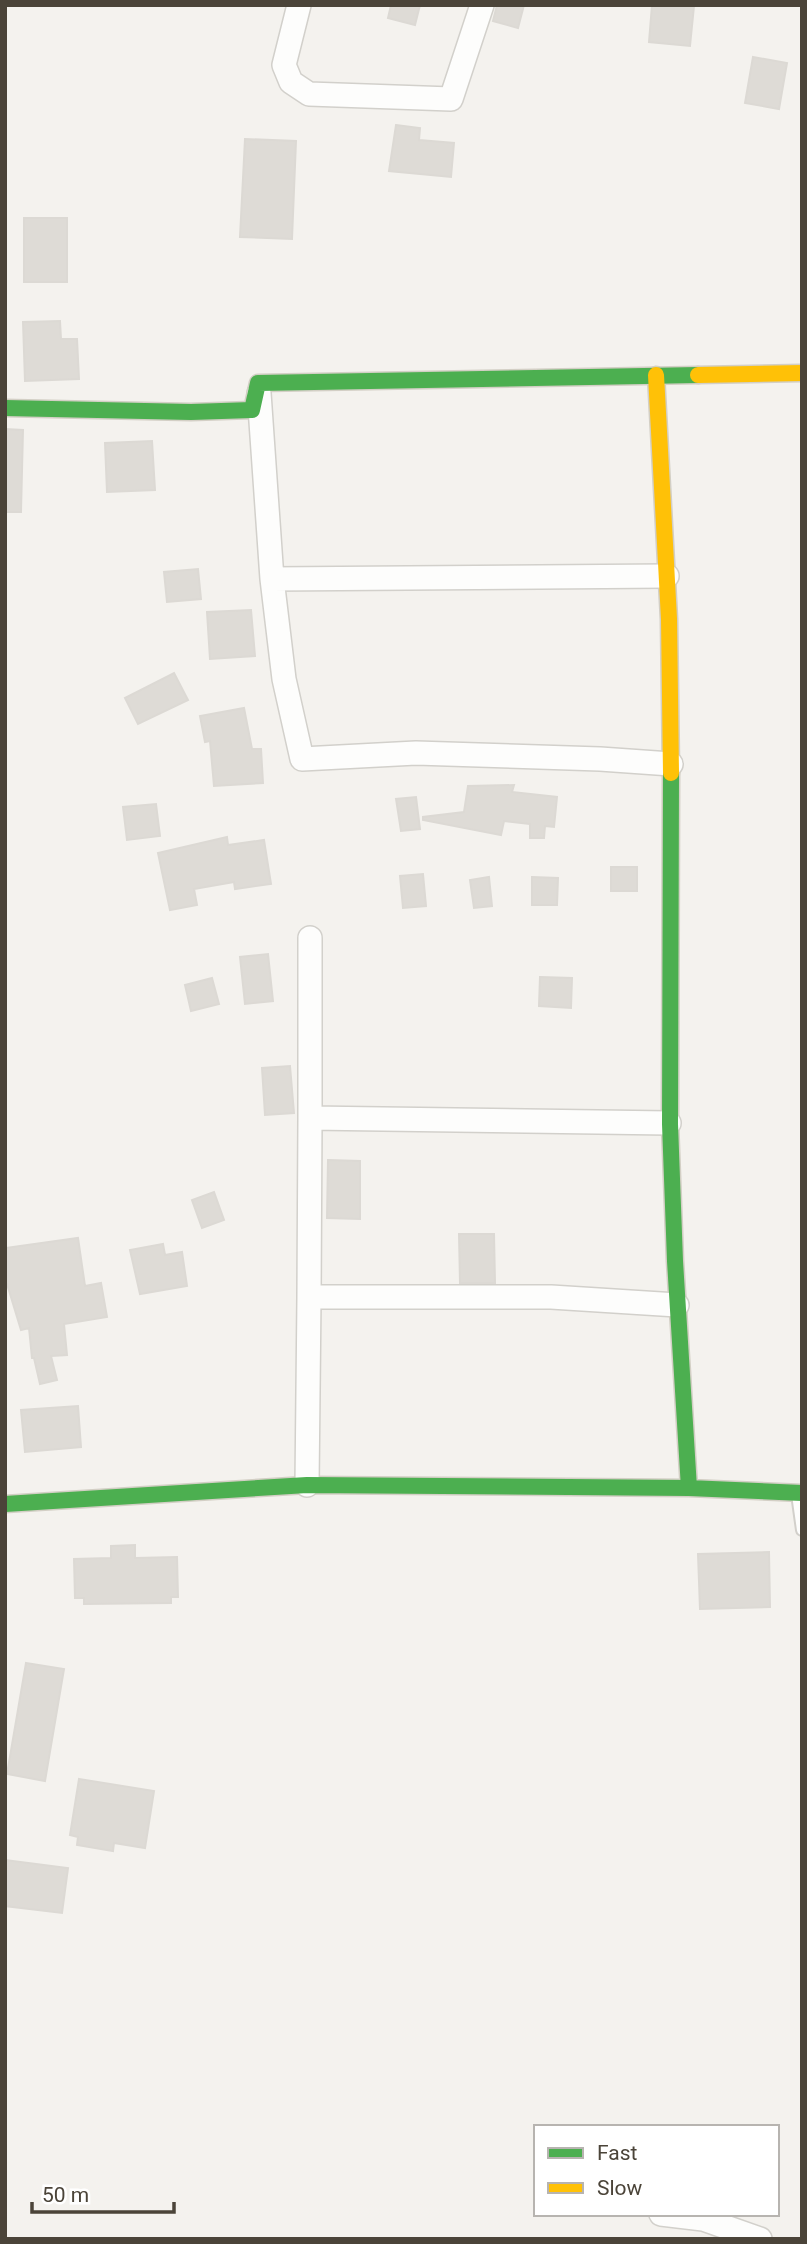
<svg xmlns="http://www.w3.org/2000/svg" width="807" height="2244" font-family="Roboto,sans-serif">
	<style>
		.building { fill: #dedbd6; stroke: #dcd9d4; stroke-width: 2 }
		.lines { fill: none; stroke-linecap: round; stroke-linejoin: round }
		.lane-casing { stroke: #d2d0cb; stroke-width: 14 }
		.street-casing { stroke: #d2d0cb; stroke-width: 26 }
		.fast-casing { stroke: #d3cfc5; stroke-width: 19 }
		.slow-casing { stroke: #d3cfc5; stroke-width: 19 }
		.lane { stroke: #fdfdfc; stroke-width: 10 }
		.street { stroke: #fdfdfc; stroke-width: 23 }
		.fast { stroke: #4caf50; stroke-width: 16 }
		.slow { stroke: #ffc107; stroke-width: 16 }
	</style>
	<rect width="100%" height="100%" fill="#f4f2ee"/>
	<path class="building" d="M391 5H420L415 25 388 18Z
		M497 5H524L518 28 493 21Z
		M652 5 694 6 690 46 649 42Z
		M753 57 787 63 779 109 745 103Z
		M396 125 420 128 419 140 454 143 451 177 389 171Z
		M245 139 296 141 292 239 240 237Z
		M24 218H67V282H24Z
		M60 321 61 339H77L79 379 25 381 23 322Z
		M5 429 23 430 21 512H5Z
		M152 441 155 490 107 492 105 443Z
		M198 569 201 599 167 602 164 572Z
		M251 610 255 656 210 659 207 612Z
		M174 673 188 700 138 724 125 698Z
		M244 708 252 749H261L263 783 214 786 210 741 205 742 200 716Z
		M514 785 512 792 557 797 554 827 545 826 544 838H530V824L504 821 501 835 423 820V817L464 812 468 786Z
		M416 797 420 829 401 831 396 799Z
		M156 804 160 836 127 840 123 807Z
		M227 837 228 845 264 840 271 884 235 889 234 882 194 889 197 905 170 910 158 853Z
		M611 867H637V891H611Z
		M423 874 426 906 403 908 400 876Z
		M489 877 492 906 474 908 470 880Z
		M532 877 558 878 557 905H532Z
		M268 954 273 1001 245 1004 240 957Z
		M540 977 572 978 571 1008 539 1006Z
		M212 978 219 1004 191 1011 185 985Z
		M290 1066 294 1113 265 1115 262 1068Z
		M328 1160 360 1161V1219L327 1218Z
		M214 1192 224 1220 202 1228 192 1200Z
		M459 1234H494L495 1283H460Z
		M78 1238 85 1286 101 1283 107 1317 64 1324 67 1355 51 1356 57 1380 40 1384 34 1358H32L29 1328 21 1330 7 1284H5V1248Z
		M163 1244 165 1255 182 1252 187 1286 140 1294 130 1250Z
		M78 1406 81 1447 25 1452 21 1410Z
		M135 1545V1558L177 1557 178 1597H171V1603L84 1604V1598H75L74 1559 111 1558V1546Z
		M769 1552 770 1607 700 1609 698 1554Z
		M26 1663 64 1669 45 1781 7 1774Z
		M79 1779 154 1791 145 1848 114 1843 113 1851 77 1845 78 1837 70 1835Z
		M5 1860 68 1868 62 1913 5 1906Z"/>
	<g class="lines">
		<g class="lane-casing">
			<path id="lane" d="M797 1494 802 1530"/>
		</g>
		<g class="street-casing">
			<path id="street" d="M299 5 284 65 291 82 309 94 451 99 482 5
				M259 393 272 579 667 576
				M272 579 284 679 302 759 416 753 600 759 671 764
				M310 938V1118L669 1123
				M310 1118 309 1297H551L677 1305
				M307 1485 309 1297
				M661 2214 703 2219 760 2239"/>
		</g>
		<g class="fast-casing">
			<path id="fast" d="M5 408 191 412 252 410 258 383 698 375
				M671 773 670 1124 675 1261 689 1488
				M5 1504 307 1485 689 1488 802 1493"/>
		</g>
		<g class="slow-casing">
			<path id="slow" d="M656 375 669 619 671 773
				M698 375 802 373"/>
		</g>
		<use href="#lane" class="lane"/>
		<use href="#street" class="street"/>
		<use href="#fast" class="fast"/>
		<use href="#slow" class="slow"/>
	</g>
	<rect width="807" height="2244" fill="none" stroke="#4b4439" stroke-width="14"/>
	<rect x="534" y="2125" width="245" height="91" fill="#ffffff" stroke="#b7b4b0" stroke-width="2"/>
	<rect x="548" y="2148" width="35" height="10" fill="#4caf50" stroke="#b7b4b0" stroke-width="2"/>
	<text x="597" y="2160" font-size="21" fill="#4b4439">Fast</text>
	<rect x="548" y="2183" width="35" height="10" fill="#ffc107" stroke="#b7b4b0" stroke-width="2"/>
	<text x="597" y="2195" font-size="21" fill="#4b4439">Slow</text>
	<path d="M32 2202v10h142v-10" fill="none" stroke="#4b4439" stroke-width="3.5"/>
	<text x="42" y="2202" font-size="21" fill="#4b4439" stroke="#ffffff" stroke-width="5" paint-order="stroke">50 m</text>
</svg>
